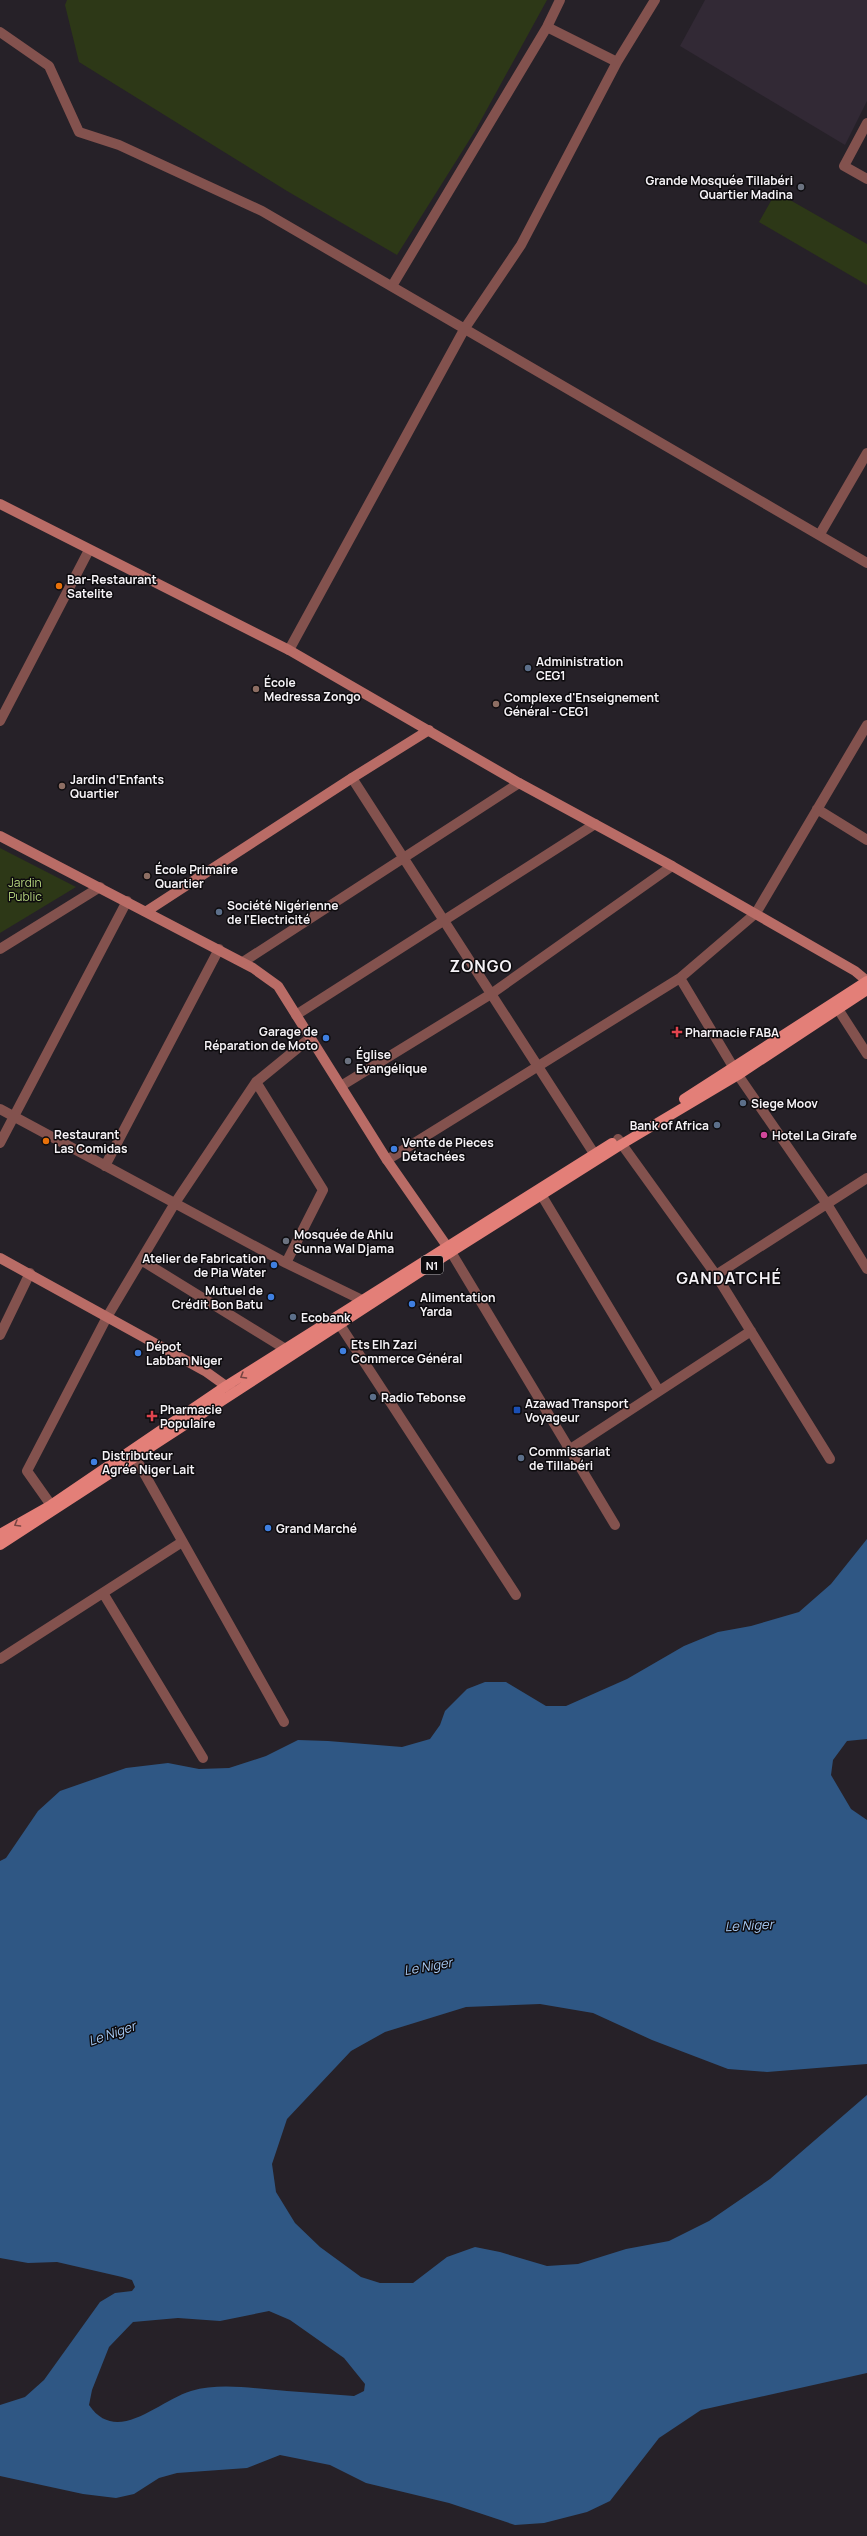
<svg xmlns="http://www.w3.org/2000/svg" width="867" height="2536" font-family="Manrope,sans-serif">
	<style>
		.built { fill: #322935 }
		.green { fill: #2d3817 }
		.water { fill: #2f5784; fill-rule: evenodd }
		.lines { fill: none; stroke-linecap: round; stroke-linejoin: round }
		.street { stroke: #83524e; stroke-width: 10 }
		.secondary { stroke: #b96c66; stroke-width: 10 }
		.primary { stroke: #e37f78; stroke-width: 10 }
		.oneway { stroke: #784543 }
		.worship-dot { fill: #6b7280; stroke: #0d0b0e; stroke-width: 1.5 }
		.food-dot { fill: #e8710a; stroke: #0d0b0e; stroke-width: 1.5 }
		.service-dot { fill: #5c6f8a; stroke: #0d0b0e; stroke-width: 1.5 }
		.education-dot { fill: #8d6e63; stroke: #0d0b0e; stroke-width: 1.5 }
		.health-dot { fill: #e0444e; stroke: #0d0b0e; stroke-width: 1.5 }
		.shop-dot { fill: #3f7fe0; stroke: #0d0b0e; stroke-width: 1.5 }
		.hotel-dot { fill: #d1479c; stroke: #0d0b0e; stroke-width: 1.5 }
		.transit-dot { fill: #1a4fb4; stroke: #0d0b0e; stroke-width: 1.5 }
		.labels { text-anchor: middle; dominant-baseline: central; stroke-width: 3; stroke-linejoin: round; paint-order: stroke }
		.shield { fill: #0d0b0e; stroke: #afadb0; stroke-width: 1 }
		.shield-label { font-size: 11px; font-weight: bold; fill: #f5f2f6 }
		.poi-label { font-size: 12px; font-weight: bold; fill: #f5f2f6; stroke: #0d0b0e; text-anchor: start }
		.park-label { font-size: 12px; fill: #b4d37d; stroke: #0d0b0e }
		.water-label { font-size: 13px; font-style: italic; fill: #a6c9f3; stroke: #0d0b0e }
		.district-label { font-size: 16px; font-weight: bold; letter-spacing: 1px; fill: #f5f2f6; stroke: #0d0b0e }
	</style>
	<rect width="100%" height="100%" fill="#262128"/>
	<path class="built" d="M705 0H867V101L845 145 680 46Z"/>
	<path class="green" d="M67 0H547L475 131 397 255 287 191 79 62 65 5Z
		M776 192 867 244V285L759 222Z
		M0 848 76 887 0 933Z"/>
	<path class="water" d="M867 1539V1739L847 1741 833 1760 831 1775 851 1809 867 1820V2064L767 2072 728 2069 652 2040 593 2013 540 2004 466 2007 385 2032 351 2051 287 2119 272 2164 276 2192 295 2223 320 2247 361 2277 380 2283H413L447 2257 475 2247 500 2252 547 2266 578 2264 626 2249 669 2241 709 2221 770 2179 867 2095V2373L701 2410 659 2438 610 2501 587 2512 544 2523 515 2525 449 2503 366 2483 330 2465 280 2455 247 2468 177 2473 159 2478 134 2494 116 2498 83 2494 0 2476V2405L25 2397 44 2380 100 2302 115 2293 132 2291 135 2287 132 2280 122 2277 57 2262 28 2263 0 2258V1861L6 1858 38 1811 60 1791 126 1768 168 1763 199 1769 229 1768 266 1756 298 1740 328 1741 402 1747 430 1739 440 1725 445 1711 467 1689 485 1682H506L546 1706H566L627 1679 684 1646 718 1632 751 1626 799 1612 831 1584ZM269 2311 290 2320 344 2358 365 2384 364 2391 354 2396C332 2394 310 2393 287 2391 256 2389 221 2382 191 2391 158 2401 117 2446 89 2405L92 2390 109 2347 133 2322 178 2318 220 2321Z"/>
	<g class="lines">
		<path class="street" d="M547 27 617 62
			M0 32 49 66 79 132 119 145 262 211 867 563
			M867 123 844 166 867 179
			M392 286 547 27 560 0
			M820 534 867 453
			M289 650 465 328 521 245 617 62 655 0
			M0 721 89 550
			M352 778 595 1155
			M817 809 867 840
			M0 949 100 887
			M243 962 519 783
			M680 978 738 1075 827 1204 867 1269
			M838 1009 867 1054
			M296 1015 595 824
			M256 1082 323 1190 286 1263
			M341 1086 491 994 672 866
			M0 1109 286 1263 364 1301
			M618 1139 716 1275 830 1459
			M0 1143 127 901
			M387 1160 680 978 756 913 867 725
			M105 1166 219 949
			M542 1196 659 1391
			M451 1252 615 1525
			M141 1260 292 1353
			M716 1275 867 1178
			M340 1325 516 1595
			M0 1335 30 1273
			M569 1450 751 1331
			M135 1457 284 1722
			M51 1505 27 1471 107 1317 175 1203 256 1082 310 1038
			M103 1593 203 1758
			M0 1659 182 1542"/>
		<path class="secondary" d="M0 504 289 650 519 783 672 866 855 971 867 981
			M0 836 253 968 278 986 387 1160 451 1252
			M147 911 352 778 429 730
			M0 1258 205 1371 233 1391"/>
		<path class="primary" d="M684 1099 867 981
			M0 1534 51 1505 226 1386 612 1143
			M0 1545 451 1252 622 1144 738 1075 867 990"/>
	</g>
	<defs><path id="oneway-chevron" d="M-2-3.5L2.5 0L-2 3.5" fill="none" stroke-width="1.6" stroke-linecap="round" stroke-linejoin="round"/></defs>
	<g class="oneway">
		<use href="#oneway-chevron" transform="translate(243 1376) rotate(149)"/>
		<use href="#oneway-chevron" transform="translate(17 1524) rotate(150)"/>
	</g>
	<g class="worship-dot">
		<circle cx="801" cy="187" r="4"/>
		<circle cx="348" cy="1061" r="4"/>
		<circle cx="286" cy="1241" r="4"/>
	</g>
	<g class="food-dot">
		<circle cx="59" cy="586" r="4"/>
		<circle cx="46" cy="1141" r="4"/>
	</g>
	<g class="service-dot">
		<circle cx="528" cy="668" r="4"/>
		<circle cx="219" cy="912" r="4"/>
		<circle cx="743" cy="1103" r="4"/>
		<circle cx="717" cy="1125" r="4"/>
		<circle cx="293" cy="1317" r="4"/>
		<circle cx="373" cy="1397" r="4"/>
		<circle cx="521" cy="1458" r="4"/>
	</g>
	<g class="education-dot">
		<circle cx="256" cy="689" r="4"/>
		<circle cx="496" cy="704" r="4"/>
		<circle cx="62" cy="786" r="4"/>
		<circle cx="147" cy="876" r="4"/>
	</g>
	<g class="health-dot">
		<path d="M675 1026h4v4h4v4h-4v4h-4v-4h-4v-4h4z"/>
		<path d="M150 1410h4v4h4v4h-4v4h-4v-4h-4v-4h4z"/>
	</g>
	<g class="shop-dot">
		<circle cx="326" cy="1038" r="4"/>
		<circle cx="394" cy="1149" r="4"/>
		<circle cx="274" cy="1265" r="4"/>
		<circle cx="271" cy="1297" r="4"/>
		<circle cx="412" cy="1304" r="4"/>
		<circle cx="343" cy="1351" r="4"/>
		<circle cx="138" cy="1353" r="4"/>
		<circle cx="94" cy="1462" r="4"/>
		<circle cx="268" cy="1528" r="4"/>
	</g>
	<circle class="hotel-dot" cx="764" cy="1135" r="4"/>
	<rect class="transit-dot" x="513" y="1406" width="8" height="8" rx="2"/>
	<g class="labels">
		<rect class="shield" x="421" y="1256" width="22" height="18" rx="3"/>
		<g class="shield-label">
			<text x="432" y="1265">N1</text>
		</g>
		<g class="poi-label">
			<text x="793" y="180" text-anchor="end">Grande Mosquée Tillabéri<tspan x="793" dy="14">Quartier Madina</tspan></text>
			<text x="67" y="579">Bar-Restaurant<tspan x="67" dy="14">Satelite</tspan></text>
			<text x="536" y="661">Administration<tspan x="536" dy="14">CEG1</tspan></text>
			<text x="264" y="682">École<tspan x="264" dy="14">Medressa Zongo</tspan></text>
			<text x="504" y="697">Complexe d'Enseignement<tspan x="504" dy="14">Général - CEG1</tspan></text>
			<text x="70" y="779">Jardin d’Enfants<tspan x="70" dy="14">Quartier</tspan></text>
			<text x="155" y="869">École Primaire<tspan x="155" dy="14">Quartier</tspan></text>
			<text x="227" y="905">Société Nigérienne<tspan x="227" dy="14">de l'Electricité</tspan></text>
			<text x="318" y="1031" text-anchor="end">Garage de<tspan x="318" dy="14">Réparation de Moto</tspan></text>
			<text x="685" y="1032">Pharmacie FABA</text>
			<text x="356" y="1054">Église<tspan x="356" dy="14">Evangélique</tspan></text>
			<text x="751" y="1103">Siege Moov</text>
			<text x="709" y="1125" text-anchor="end">Bank of Africa</text>
			<text x="54" y="1134">Restaurant<tspan x="54" dy="14">Las Comidas</tspan></text>
			<text x="772" y="1135">Hotel La Girafe</text>
			<text x="402" y="1142">Vente de Pieces<tspan x="402" dy="14">Détachées</tspan></text>
			<text x="294" y="1234">Mosquée de Ahlu<tspan x="294" dy="14">Sunna Wal Djama</tspan></text>
			<text x="266" y="1258" text-anchor="end">Atelier de Fabrication<tspan x="266" dy="14">de Pia Water</tspan></text>
			<text x="263" y="1290" text-anchor="end">Mutuel de<tspan x="263" dy="14">Crédit Bon Batu</tspan></text>
			<text x="420" y="1297">Alimentation<tspan x="420" dy="14">Yarda</tspan></text>
			<text x="301" y="1317">Ecobank</text>
			<text x="351" y="1344">Ets Elh Zazi<tspan x="351" dy="14">Commerce Général</tspan></text>
			<text x="146" y="1346">Dépot<tspan x="146" dy="14">Labban Niger</tspan></text>
			<text x="381" y="1397">Radio Tebonse</text>
			<text x="525" y="1403">Azawad Transport<tspan x="525" dy="14">Voyageur</tspan></text>
			<text x="160" y="1409">Pharmacie<tspan x="160" dy="14">Populaire</tspan></text>
			<text x="529" y="1451">Commissariat<tspan x="529" dy="14">de Tillabéri</tspan></text>
			<text x="102" y="1455">Distributeur<tspan x="102" dy="14">Agrée Niger Lait</tspan></text>
			<text x="276" y="1528">Grand Marché</text>
		</g>
		<g class="park-label">
			<text x="25" y="882">Jardin<tspan x="25" dy="14">Public</tspan></text>
		</g>
		<g class="water-label">
			<text transform="translate(749 1925) rotate(-3)">Le Niger</text>
			<text transform="translate(428 1966) rotate(-10)">Le Niger</text>
			<text transform="translate(112 2033) rotate(-19)">Le Niger</text>
		</g>
		<g class="district-label">
			<text x="481" y="966">ZONGO</text>
			<text x="729" y="1278">GANDATCHÉ</text>
		</g>
	</g>
</svg>
